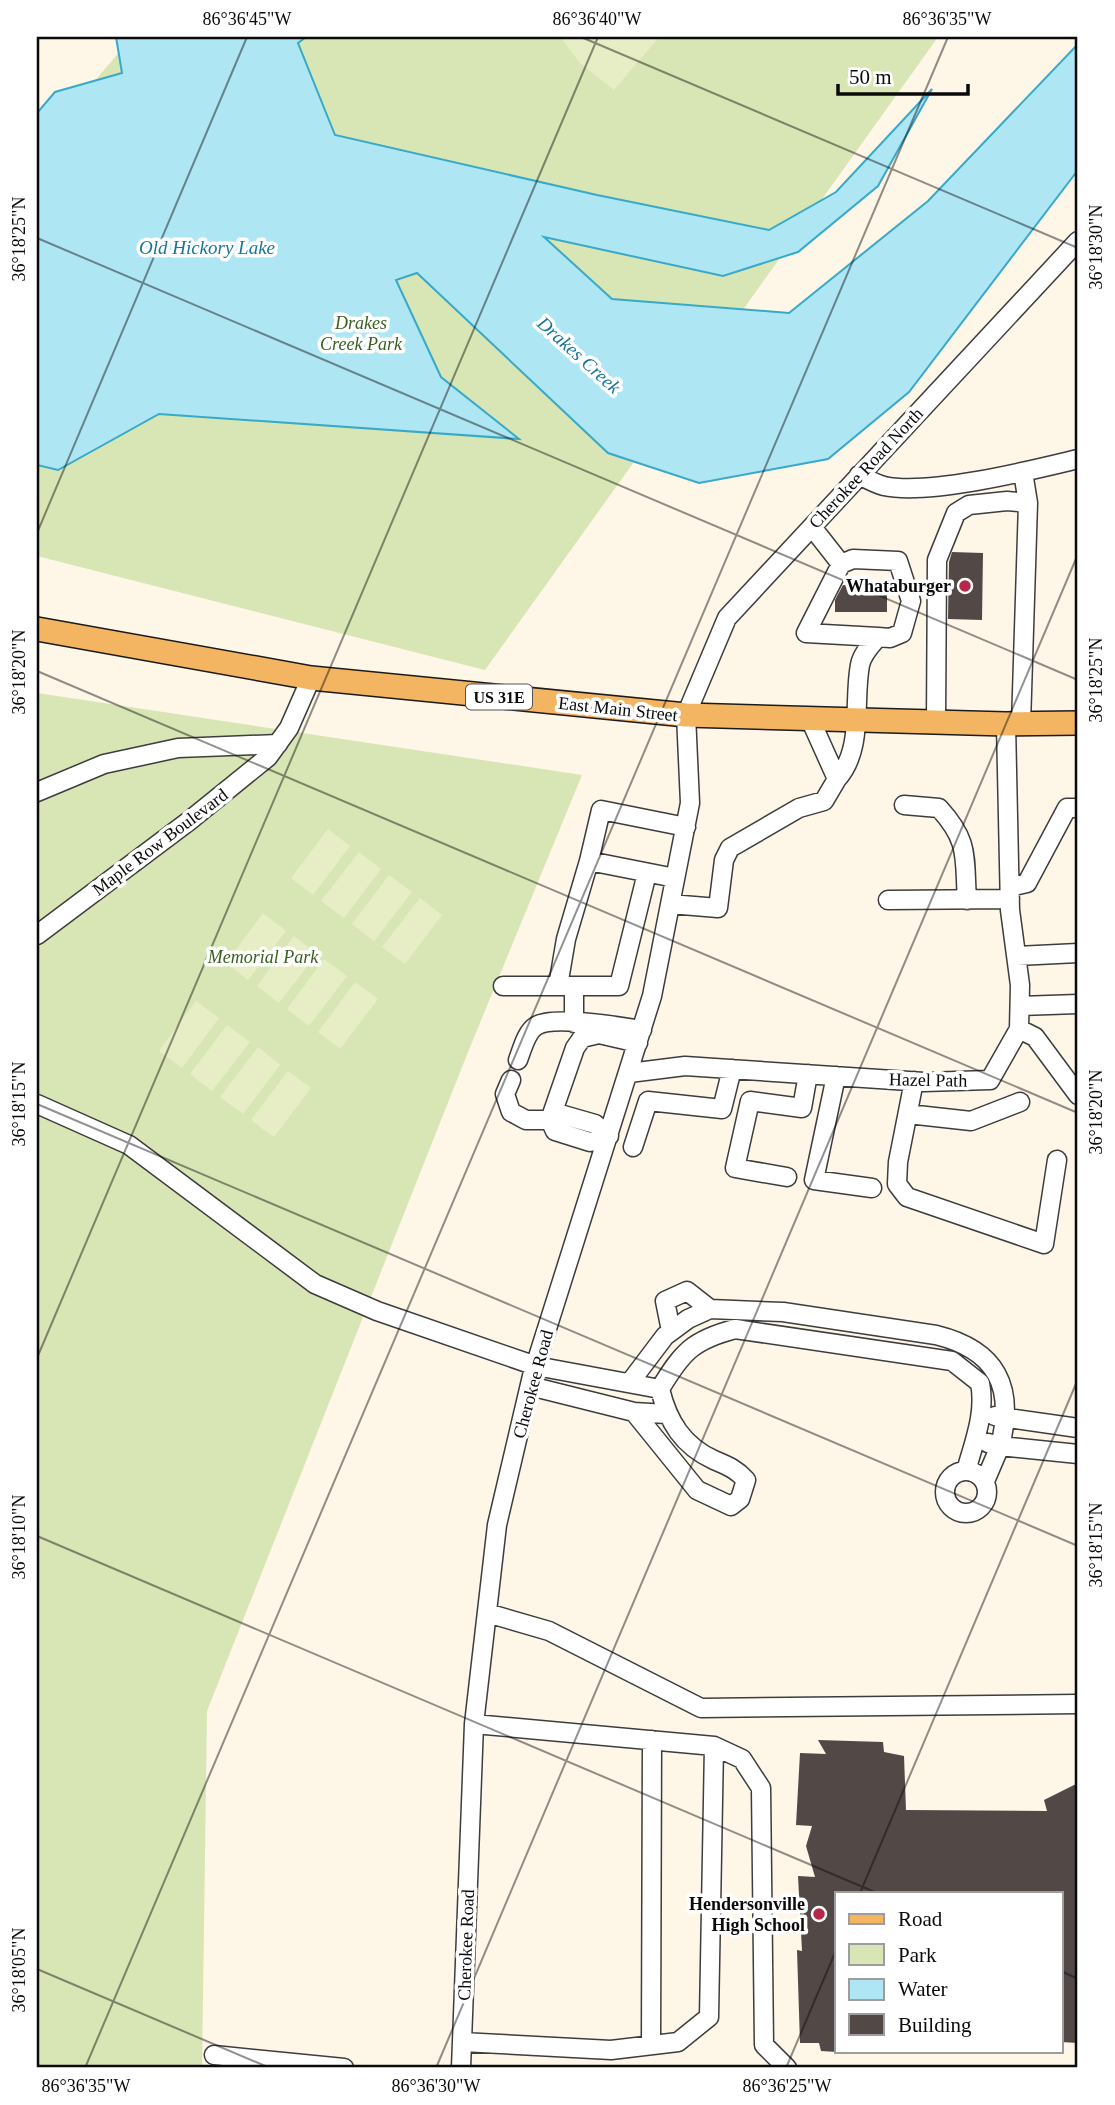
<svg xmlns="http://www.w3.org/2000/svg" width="1115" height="2105" font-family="'Times New Roman',serif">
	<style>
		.green { fill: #d7e6b4 }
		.pitch { fill: #e7eec5 }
		.water { fill: #aee6f3; stroke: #38a9c8; stroke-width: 2 }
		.building { fill: #524947 }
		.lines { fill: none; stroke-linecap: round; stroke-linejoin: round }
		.minor-casing { stroke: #3d3d3d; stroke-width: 21 }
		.major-casing { stroke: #1b1b1b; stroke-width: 26 }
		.minor { stroke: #fff; stroke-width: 18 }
		.major { stroke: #f4b562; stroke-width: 23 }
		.ticks { fill: none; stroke: #0a0a0a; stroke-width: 2; stroke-opacity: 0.45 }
		.poi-dot { fill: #b42849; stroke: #fff; stroke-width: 2.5 }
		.labels { text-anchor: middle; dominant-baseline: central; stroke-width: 7; stroke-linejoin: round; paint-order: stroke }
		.shield { fill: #fff; stroke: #545454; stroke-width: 2 }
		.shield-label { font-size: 16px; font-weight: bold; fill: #0a0a0a }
		.park-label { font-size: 18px; font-style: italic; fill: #375e1e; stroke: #fff }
		.street-label { font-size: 18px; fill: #0a0a0a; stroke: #fff }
		.poi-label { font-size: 18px; font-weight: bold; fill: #0a0a0a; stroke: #fff; text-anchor: end }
		.water-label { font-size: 19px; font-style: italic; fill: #197696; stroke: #fff }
		.neatline { fill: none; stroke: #0a0a0a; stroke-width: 2.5 }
		.ticks-label { font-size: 18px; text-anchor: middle; fill: #0a0a0a }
	</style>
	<rect width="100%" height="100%" fill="#fef6e7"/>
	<path class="green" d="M132 37H938L485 670 37 556V149Z
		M37 693 582 775 468 1052 207 1711 202 2068H37Z"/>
	<path class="pitch" d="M560 37H659L614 90 580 63Z
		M328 829 350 846 313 895 291 878Z
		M359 852 381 869 344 918 321 901Z
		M389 875 412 892 374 941 352 924Z
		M420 898 442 915 405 964 382 947Z
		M263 913 286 931 248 980 226 963Z
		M294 936 317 954 279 1003 257 986Z
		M324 959 347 976 309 1026 287 1009Z
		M355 982 378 999 340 1049 318 1032Z
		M196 1001 219 1018 182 1068 159 1051Z
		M227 1025 250 1042 212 1091 190 1074Z
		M258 1047 280 1065 243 1114 220 1097Z
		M288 1071 311 1088 274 1137 251 1120Z"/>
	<path class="water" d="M116 37H306L298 43 335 135 597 195 769 230 836 192 932 89 878 186 798 252 723 276 544 237 612 299 789 313 928 201 1078 44V170L909 392 828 459 699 483 608 453 417 273 396 280 441 377 519 439 159 414 58 470 37 465V113L55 92 122 73Z"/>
	<path class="building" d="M952 552 983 553 982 620 948 619 949 562Z
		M843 585 887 586V612H835V600Z
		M818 1740 883 1742 884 1752 904 1756 906 1810 1047 1811 1044 1800 1078 1783V2043L1061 2042V1893H837V2052L821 2051 819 2043H800L797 1950 802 1951 798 1876 815 1877 806 1846 812 1826 796 1825 800 1753 826 1754Z"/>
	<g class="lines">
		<g class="minor-casing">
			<path id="minor" d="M859 475C867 479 876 484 884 486 929 496 1032 470 1078 459
				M841 564 806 633 878 637
				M810 719 837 779C864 749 853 701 860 665 862 654 871 645 878 637L890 638 902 633 911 601 898 561 853 559 841 564 812 527
				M936 722 937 560 956 513 969 505 1007 501 1028 503
				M1021 724 1028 503 1023 472
				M37 792 104 764 178 748 278 744
				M904 805 939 808C970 842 964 857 967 900
				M675 878 589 861 601 810 686 827
				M1010 887 1027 883 1067 808H1078
				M888 900 1010 899
				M670 904 718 908 724 860 730 848 799 808 824 801 837 779
				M37 935 189 821 268 757 289 728 311 678
				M1017 956 1078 953
				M503 986H619L647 873
				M558 986 566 939 589 861
				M1020 1006 1078 1004
				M574 1023V987
				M1019 1029 1035 1037 1078 1095
				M518 1060C522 1050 526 1032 536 1026 553 1015 622 1027 642 1030
				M629 1073 685 1066 924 1082 990 1080 1019 1029 1020 985 1010 910 1006 724
				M836 1076 814 1180 872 1188
				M511 1080 505 1094 511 1112 526 1120H550L575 1048 582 1038 599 1034 638 1043
				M914 1081 898 1162 897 1184 907 1197 1044 1244 1057 1160
				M37 1104 129 1145 315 1284 377 1311 536 1366 660 1389
				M560 1114 595 1124 609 1136 590 1142 555 1131 550 1120Z
				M908 1114 971 1121 1020 1102
				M633 1147 648 1101 722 1109 732 1069
				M787 1177 735 1168 750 1101 802 1108 808 1074
				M671 1331 665 1301 687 1291 710 1309
				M631 1381 665 1336 688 1319 710 1309 783 1312 936 1335C997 1350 1015 1387 1000 1446L1078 1454
				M530 1386 634 1412 666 1414
				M660 1389C682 1352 693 1340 735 1329L952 1361 980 1383C986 1413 974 1442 966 1471
				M634 1412 697 1490 731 1506 740 1499 746 1480C736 1469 728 1466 714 1460 683 1446 668 1422 660 1389
				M995 1416 1078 1428
				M945 1492a21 21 0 1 1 42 0a21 21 0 1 1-42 0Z
				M985 1481 1000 1446 988 1443
				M487 1613 549 1631 701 1708 1078 1704
				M474 1724 714 1746 742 1759 761 1788 764 2045 787 2068
				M462 2042 611 2050 678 2042 709 2017 714 1746
				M651 2045 652 1740
				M214 2055 344 2068
				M461 2068 474 1724 497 1525 532 1376 652 996 690 803 686 715 727 618 1078 241"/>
		</g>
		<g class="major-casing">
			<path id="major" d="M37 629 311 678 686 715 1006 724 1078 723"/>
		</g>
		<use href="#minor" class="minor"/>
		<use href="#major" class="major"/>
	</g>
	<path class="ticks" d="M581 37 1078 248M37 238 1078 680M37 533 247 37M37 671 1078 1113M37 1104 1078 1546M37 1358 598 37M37 1536 877 1893M860 1893 1078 1379M37 1969 270 2068M1061 1971 1078 1979M85 2068 948 37M436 2068 1078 554M786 2068 837 1948"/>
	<g class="poi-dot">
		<circle cx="965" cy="586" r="7"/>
		<circle cx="819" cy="1914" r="7"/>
	</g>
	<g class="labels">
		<rect class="shield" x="466" y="684.5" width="66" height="25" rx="5"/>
		<g class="shield-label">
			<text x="499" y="697">US 31E</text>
		</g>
		<g class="park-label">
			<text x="361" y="323">Drakes<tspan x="361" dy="21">Creek Park</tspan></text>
			<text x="263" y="957">Memorial Park</text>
		</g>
		<g class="street-label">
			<text transform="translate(866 468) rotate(-47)">Cherokee Road North</text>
			<text transform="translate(618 709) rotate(6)">East Main Street</text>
			<text transform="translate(160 842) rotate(-37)">Maple Row Boulevard</text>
			<text transform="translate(928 1080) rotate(1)">Hazel Path</text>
			<text transform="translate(533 1384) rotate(-75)">Cherokee Road</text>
			<text transform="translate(466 1945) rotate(-88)">Cherokee Road</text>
		</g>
		<g class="poi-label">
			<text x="951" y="586">Whataburger</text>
			<text x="805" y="1904">Hendersonville<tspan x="805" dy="21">High School</tspan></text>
		</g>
		<g class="water-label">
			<text x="207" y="247">Old Hickory Lake</text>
			<text transform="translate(579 355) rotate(42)">Drakes Creek</text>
		</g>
	</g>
	<rect width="1115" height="2105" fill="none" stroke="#ffffff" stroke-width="77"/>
	<rect x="835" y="1892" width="228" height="161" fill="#ffffff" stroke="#9d9d9d" stroke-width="2"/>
	<rect x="849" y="1914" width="35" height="10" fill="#f4b562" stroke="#9d9d9d" stroke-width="2"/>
	<text x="898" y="1926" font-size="21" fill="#0a0a0a">Road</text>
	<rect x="849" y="1944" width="35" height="21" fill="#d7e6b4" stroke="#9d9d9d" stroke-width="2"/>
	<text x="898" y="1962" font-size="21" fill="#0a0a0a">Park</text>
	<rect x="849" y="1979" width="35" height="21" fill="#aee6f3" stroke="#9d9d9d" stroke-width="2"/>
	<text x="898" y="1996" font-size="21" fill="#0a0a0a">Water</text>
	<rect x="849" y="2014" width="35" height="21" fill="#524947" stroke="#9d9d9d" stroke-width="2"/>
	<text x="898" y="2032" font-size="21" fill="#0a0a0a">Building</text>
	<path d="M838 84v10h130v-10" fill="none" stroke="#0a0a0a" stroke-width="3.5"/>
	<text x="849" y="84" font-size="21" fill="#0a0a0a" stroke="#ffffff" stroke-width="5" paint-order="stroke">50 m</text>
	<rect x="38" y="38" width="1038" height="2028" class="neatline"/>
	<g class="ticks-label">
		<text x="247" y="25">86°36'45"W</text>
		<text x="597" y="25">86°36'40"W</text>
		<text x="947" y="25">86°36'35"W</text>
		<text transform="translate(19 239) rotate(-90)" y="6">36°18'25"N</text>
		<text transform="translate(1096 247) rotate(-90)" y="6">36°18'30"N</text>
		<text transform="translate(19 672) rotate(-90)" y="6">36°18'20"N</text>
		<text transform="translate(1096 680) rotate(-90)" y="6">36°18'25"N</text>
		<text transform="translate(19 1104) rotate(-90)" y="6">36°18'15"N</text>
		<text transform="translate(1096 1112) rotate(-90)" y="6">36°18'20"N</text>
		<text transform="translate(19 1537) rotate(-90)" y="6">36°18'10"N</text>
		<text transform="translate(1096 1545) rotate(-90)" y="6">36°18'15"N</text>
		<text transform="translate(19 1970) rotate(-90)" y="6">36°18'05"N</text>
		<text x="86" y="2092">86°36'35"W</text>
		<text x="436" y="2092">86°36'30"W</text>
		<text x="787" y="2092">86°36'25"W</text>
	</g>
</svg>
